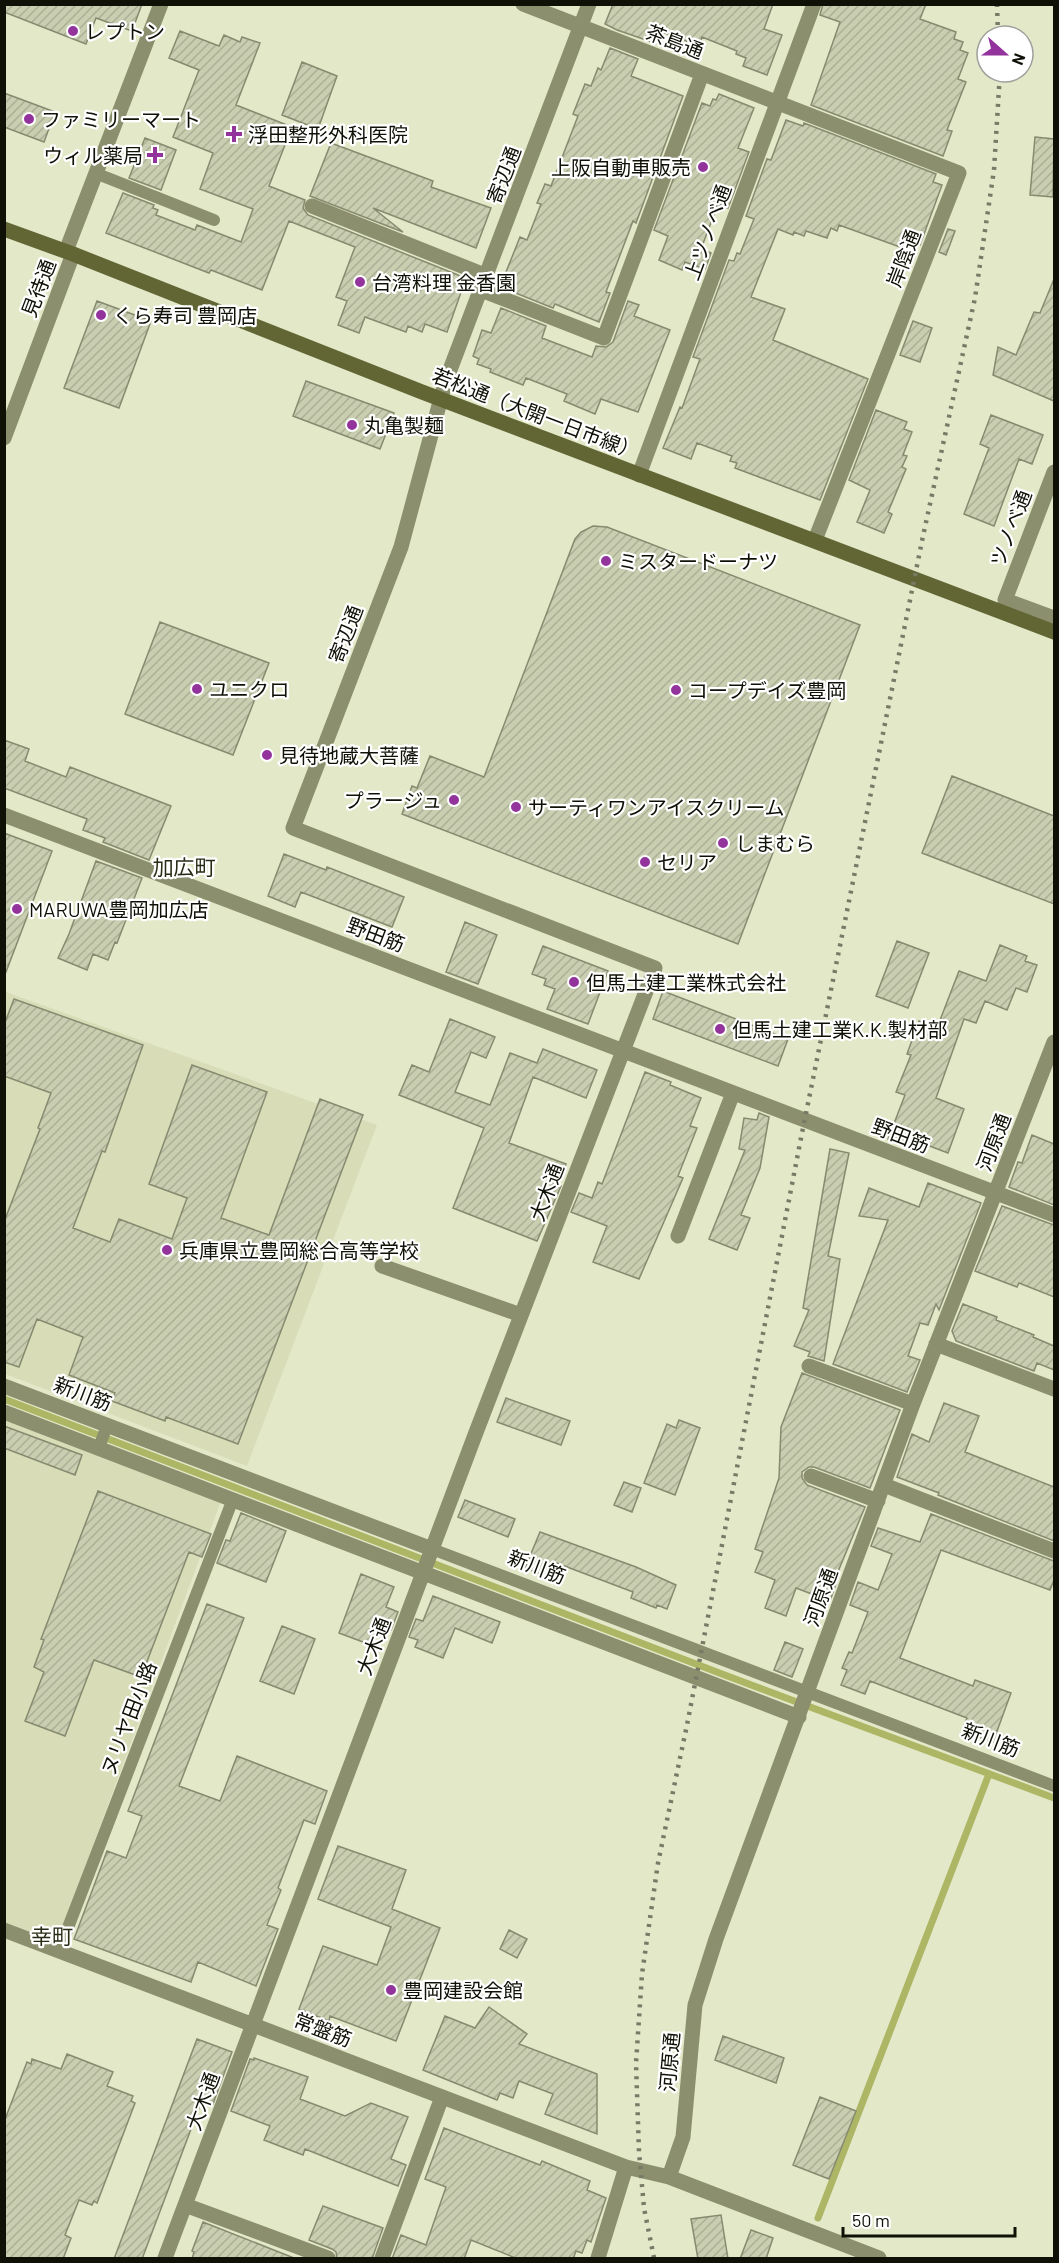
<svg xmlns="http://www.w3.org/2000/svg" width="1059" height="2263" font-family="Barlow,'Noto Sans JP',sans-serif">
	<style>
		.built { fill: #d8ddb8 }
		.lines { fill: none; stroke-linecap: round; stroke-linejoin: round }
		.stream { stroke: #adb664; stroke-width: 7 }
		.building { fill: url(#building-hatch); stroke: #868a6f; stroke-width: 1.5 }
		.lane { stroke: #8b8f6e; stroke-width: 12 }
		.street { stroke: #8b8f6e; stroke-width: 15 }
		.secondary { stroke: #616634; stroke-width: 15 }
		.rail { stroke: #777a65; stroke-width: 4.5; stroke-dasharray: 3 6; stroke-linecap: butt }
		.poi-dot { fill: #93349d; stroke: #fff; stroke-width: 2 }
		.labels { text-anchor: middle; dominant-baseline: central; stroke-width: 4.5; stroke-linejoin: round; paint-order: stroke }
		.poi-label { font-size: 20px; fill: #0f1006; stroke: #fff; text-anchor: start }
		.street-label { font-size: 20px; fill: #0f1006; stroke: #fff }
		.neighbourhood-label { font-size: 21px; fill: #292c14; stroke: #fff }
	</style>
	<defs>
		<pattern id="building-hatch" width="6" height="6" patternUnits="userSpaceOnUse" patternTransform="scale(1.5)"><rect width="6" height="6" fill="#c9ceb0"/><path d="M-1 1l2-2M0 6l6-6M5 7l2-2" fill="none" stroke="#abb096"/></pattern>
	</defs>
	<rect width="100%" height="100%" fill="#e3e8c9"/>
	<path class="built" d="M6 992 377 1125 247 1466 5 1374Z
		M4 1418 221 1501 57 1942 5 1922Z"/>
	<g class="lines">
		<path class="stream" d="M4 1399 722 1674 1054 1798
			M818 2218 989 1774"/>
	</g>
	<path class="building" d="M4 4H142L132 31 96 18 86 44 4 12Z
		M613 4H773L764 29 782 35 767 75 743 66 746 58 736 54 737 51 702 37 700 43 691 39 689 42 657 30 652 42 617 30 605 24Z
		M823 4H926L920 19 956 32 954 39 963 42 960 50 968 53 958 79 966 82 947 130 952 131 943 156 811 105 840 22 820 15Z
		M180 31 219 46 224 35 240 42 242 37 260 43 236 105 292 127 269 186 305 200 303 208 308 215 458 275 465 281 447 332 425 324 422 332 408 326 406 332 365 317 359 333 338 325 347 301 336 297 355 247 289 221 262 290 211 270 209 273 106 233 123 193 154 205 153 208 158 210 156 215 195 230 197 225 241 242 253 209 200 189 213 153 173 137 199 70 169 58Z
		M610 48 638 59 631 76 683 96 636 223 633 221 606 292 610 293 599 322 555 304 553 308 508 290 511 283 507 281 510 274 506 272 520 237 527 240 541 204 537 203 545 184 551 186 578 116 573 114 585 84 591 86 598 68 601 70Z
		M302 62 337 76 318 129 282 115Z
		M4 93 55 112 44 142 4 127Z
		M719 94 754 108 738 148 749 152 728 208 718 204 701 249 711 253 705 269 685 262 682 270 659 260 668 236 654 230 702 103 710 106 713 99 716 100Z
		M786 120 803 126 804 123 936 174 933 182 942 185 920 245 904 238 900 247 839 225 837 231 831 228 827 238 806 231 804 236 794 232 793 235 778 229 751 297 785 309 773 340 868 379 820 500 735 468 737 463 730 461 732 456 697 443 691 459 663 448 680 407 682 408 700 359 693 357 729 260 734 261 737 253 740 254 754 219 746 216 767 159 771 160Z
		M1035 137 1054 139 1053 197 1030 195Z
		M145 138 176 150 161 190 129 178Z
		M331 143 433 181 431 187 491 208 476 248 373 208 403 232 310 196Z
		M948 229 955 231 946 255 939 252Z
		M1054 279V401L993 375 998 347 1016 355 1034 312 1040 313Z
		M97 301 151 321 119 408 64 388Z
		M628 301 639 305 634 316 670 330 638 412 601 399 595 414 564 401 567 394 526 378 523 385 490 372 491 369 477 364 479 359 473 356 482 330 491 333 501 308 546 326 542 338 592 357 596 346 606 347 613 342Z
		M913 321 932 328 920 362 900 355Z
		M306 381 394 413 380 449 293 416Z
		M876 410 907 422 904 429 912 432 903 455 907 456 902 467 906 469 888 512 892 514 884 533 857 522 870 490 849 480Z
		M991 415 1043 435 1032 464 1019 459 994 526 964 514 989 448 980 444Z
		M593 526 607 527 860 625 738 944 402 814 412 786 417 788 430 756 484 777 575 539 581 532Z
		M160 622 269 663 233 755 125 714Z
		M4 740 29 749 25 761 66 777 70 767 171 806 149 860 103 842 105 838 83 830 87 819 4 788Z
		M952 776 1054 816V904L922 853Z
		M4 833 52 851 6 972 4 971Z
		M284 854 326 870 327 867 404 897 392 927 301 892 295 907 268 896Z
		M96 861 142 878 117 943 115 942 108 960 93 954 87 970 58 958 69 934Z
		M465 922 497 935 478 984 446 972Z
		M897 941 929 953 908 1008 876 996Z
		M1000 945 1027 956 1025 961 1037 965 1027 992 1016 988 1007 1010 985 1001 976 1023 964 1019 936 1098 964 1109 948 1153 919 1142 916 1149 888 1139 905 1095 896 1092 911 1055 907 1054 919 1021 937 1028 959 971 986 981Z
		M543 946 608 971 588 1024 547 1009 555 989 544 985 546 979 532 974Z
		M663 991 788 1039 778 1066 653 1019Z
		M14 999 143 1045 105 1152 102 1151 73 1228 110 1242 119 1219 172 1239 187 1198 149 1184 192 1065 267 1092 221 1218 269 1235 320 1099 363 1115 238 1444 166 1417 165 1421 112 1401 115 1393 69 1375 83 1337 37 1319 19 1367 4 1362V1222L40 1129 38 1128 51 1093 4 1076V1025Z
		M450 1019 495 1037 486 1058 471 1052 455 1092 490 1105 510 1053 537 1063 543 1049 597 1070 586 1098 533 1077 509 1143 566 1164 558 1184 561 1186 537 1241 453 1208 484 1128 399 1095 412 1065 429 1072Z
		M645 1072 671 1082 670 1085 701 1098 690 1126 697 1128 678 1176 683 1178 639 1279 593 1262 607 1226 571 1212 579 1193 592 1198 598 1182 602 1184Z
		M759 1113 769 1117 760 1168 741 1215 750 1218 737 1250 709 1239 745 1150 739 1149 744 1118 757 1120Z
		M1032 1135 1054 1144V1205L1009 1187 1018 1162 1022 1163Z
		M830 1149 849 1153 828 1256 840 1259 824 1361 808 1356 810 1352 794 1346 809 1310 803 1308Z
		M928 1183 981 1203 939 1310 936 1304 928 1325 920 1323 908 1356 920 1360 907 1392 833 1364 888 1220 859 1216 869 1188 919 1207Z
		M1002 1206 1054 1225V1297L1019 1283 1017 1287 975 1271Z
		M963 1304 997 1317 996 1320 1034 1335 1033 1337 1054 1346V1370L1037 1363 1034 1371 956 1341 952 1331Z
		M802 1373 900 1410 870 1488 814 1467H809L802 1472V1478L807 1485 865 1507 837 1574 839 1575 830 1601 796 1588 786 1616 765 1608 775 1580 755 1572 763 1552 755 1549 779 1478 781 1427Z
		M506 1398 570 1421 561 1445 497 1422Z
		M944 1403 979 1416 965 1452 1054 1487V1541L938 1495 939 1493 897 1477 912 1434 929 1442Z
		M679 1420 700 1428 675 1495 644 1483 667 1424 676 1428Z
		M4 1426 82 1455 75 1475 4 1448Z
		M624 1482 641 1488 632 1512 614 1505Z
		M98 1491 211 1534 202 1557 189 1552 141 1677 94 1660 65 1736 25 1721 44 1672 34 1667 44 1640 41 1639Z
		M465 1500 515 1519 508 1537 458 1517Z
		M241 1513 286 1531 266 1582 217 1563 226 1540 230 1541Z
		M931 1514 1054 1561V1580L1050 1590 941 1550 900 1658 973 1686 975 1680 1011 1693 993 1742 962 1731 967 1718 870 1681 865 1694 841 1685 847 1670 842 1668 849 1652 852 1653 868 1612 850 1605 858 1582 878 1590 892 1554 871 1546 878 1528 920 1542Z
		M540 1532 636 1567 676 1585 667 1609 657 1605 656 1608 631 1598 633 1592 554 1562 548 1577 525 1568Z
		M361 1574 394 1587 386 1607 398 1612 391 1630 379 1625 371 1645 339 1633Z
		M433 1596 500 1622 492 1643 455 1628 443 1658 415 1647 418 1640 409 1637 416 1619 423 1621Z
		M207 1604 244 1618 179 1786 220 1801 237 1756 327 1791 315 1824 304 1820 278 1888 281 1890 267 1925 278 1929 256 1986 198 1962 191 1982 74 1939 107 1851 126 1858 129 1850 142 1816 128 1811Z
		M282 1626 315 1639 294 1694 260 1681Z
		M785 1642 803 1649 792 1677 774 1670Z
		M338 1846 406 1870 392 1909 440 1928 396 2041 330 2016 329 2021 299 2009 323 1946 377 1965 391 1927 318 1899Z
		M509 1930 527 1939 517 1958 500 1949Z
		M489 2007 527 2034 519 2044 597 2074V2134L545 2114 553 2094 519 2081 513 2098 500 2093 497 2100 423 2070 445 2016 475 2028Z
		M723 2036 784 2058 776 2083 715 2060Z
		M197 2039 232 2052 213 2104 202 2100 142 2259H114Z
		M67 2054 113 2072 107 2086 133 2096 131 2101 135 2103 97 2203 94 2201 92 2205 79 2200 65 2235 71 2238 63 2259H4V2122L27 2062 31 2064 32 2059 61 2069Z
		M254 2058 308 2077 300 2099 345 2116 371 2103 408 2117 391 2159 406 2165 398 2186 305 2149 303 2155 264 2140 270 2126 231 2111 250 2059 254 2060Z
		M820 2097 856 2111 829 2179 793 2165Z
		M444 2128 540 2165 542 2161 590 2181 587 2190 606 2198 591 2242 587 2240 582 2253 576 2251 573 2259H518L471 2240 464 2259H392L401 2235 426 2245 446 2187 425 2179Z
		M323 2206 383 2228 372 2259H337L336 2252 332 2249 309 2240Z
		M721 2215 728 2259H698L691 2219Z
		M203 2222 294 2258V2259H192L194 2252 192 2251Z
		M751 2230 773 2238 766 2259H740Z"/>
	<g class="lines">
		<path class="lane" d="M95 173 214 220
			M99 1448 107 1425
			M432 1549 1054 1786
			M59 1951 233 1499"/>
		<path class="street" d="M523 4 959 173 815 540
			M312 206 487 276
			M66 251 161 4
			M481 290 604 338 702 74
			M4 438 73 254
			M1054 472 1005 600 1054 618
			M639 475 814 4
			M4 815 1054 1215
			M678 1236 733 1093
			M382 1266 521 1315
			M936 1344 1054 1389
			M809 1366 913 1404
			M4 1386 432 1549
			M4 1412 799 1717
			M811 1476 878 1501
			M884 1485 1054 1551
			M4 1930 626 2167 669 2177 879 2258
			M669 2177 683 2137 695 2005 716 1939 913 1404 1054 1042
			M185 2205 328 2258
			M165 2258 475 1435 655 968 293 828 401 547 445 383 589 4
			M382 2258 442 2097
			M598 2258 626 2167"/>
		<path class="secondary" d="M4 229 73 254 422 392 1054 632"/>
		<path class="rail" d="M997 4 998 36
			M654 2258 644 2208 639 2152 636 2063 642 1974 658 1863 687 1725 801 1138 923 536 975 298 994 170 1000 72"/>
	</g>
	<g class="poi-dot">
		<circle cx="73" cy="31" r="6"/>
		<circle cx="29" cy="119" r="6"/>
		<path d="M231 125h6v6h6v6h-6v6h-6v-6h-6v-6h6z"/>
		<path d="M152 146h6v6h6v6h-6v6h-6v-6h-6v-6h6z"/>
		<circle cx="703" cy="167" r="6"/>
		<circle cx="360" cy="282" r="6"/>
		<circle cx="101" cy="315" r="6"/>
		<circle cx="352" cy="425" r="6"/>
		<circle cx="606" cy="561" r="6"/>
		<circle cx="197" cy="689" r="6"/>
		<circle cx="676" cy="690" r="6"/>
		<circle cx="267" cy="755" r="6"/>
		<circle cx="454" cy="800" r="6"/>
		<circle cx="516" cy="807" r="6"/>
		<circle cx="723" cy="843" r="6"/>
		<circle cx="645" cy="862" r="6"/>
		<circle cx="17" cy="909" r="6"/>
		<circle cx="574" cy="982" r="6"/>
		<circle cx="720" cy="1029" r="6"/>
		<circle cx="167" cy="1250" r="6"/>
		<circle cx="391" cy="1990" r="6"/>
	</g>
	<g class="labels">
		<g class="poi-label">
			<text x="85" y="31">レプトン</text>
			<text x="41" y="119">ファミリーマート</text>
			<text x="248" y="134">浮田整形外科医院</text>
			<text x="143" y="155" text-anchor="end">ウィル薬局</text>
			<text x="691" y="167" text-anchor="end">上阪自動車販売</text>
			<text x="372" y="282">台湾料理 金香園</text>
			<text x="113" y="315">くら寿司 豊岡店</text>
			<text x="364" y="425">丸亀製麺</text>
			<text x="618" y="561">ミスタードーナツ</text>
			<text x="209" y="689">ユニクロ</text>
			<text x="688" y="690">コープデイズ豊岡</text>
			<text x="279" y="755">見待地蔵大菩薩</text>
			<text x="442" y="800" text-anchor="end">プラージュ</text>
			<text x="528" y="807">サーティワンアイスクリーム</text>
			<text x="735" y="843">しまむら</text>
			<text x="657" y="862">セリア</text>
			<text x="29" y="909">MARUWA豊岡加広店</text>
			<text x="586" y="982">但馬土建工業株式会社</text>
			<text x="732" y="1029">但馬土建工業K.K.製材部</text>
			<text x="179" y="1250">兵庫県立豊岡総合高等学校</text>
			<text x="403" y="1990">豊岡建設会館</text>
		</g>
		<g class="street-label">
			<text transform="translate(675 41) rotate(21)">茶島通</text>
			<text transform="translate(503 175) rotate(-69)">寄辺通</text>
			<text transform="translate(707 232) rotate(-70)">上ツノベ通</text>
			<text transform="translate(903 258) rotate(-69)">岸陰通</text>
			<text transform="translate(38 288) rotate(-69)">見待通</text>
			<text transform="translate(536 413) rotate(21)">若松通（大開一日市線）</text>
			<text transform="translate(1010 528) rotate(-69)">ツノベ通</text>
			<text transform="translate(345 634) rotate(-69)">寄辺通</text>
			<text transform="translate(376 934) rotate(21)">野田筋</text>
			<text transform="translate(901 1135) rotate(21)">野田筋</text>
			<text transform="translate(993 1142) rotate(-69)">河原通</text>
			<text transform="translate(546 1192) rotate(-69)">大木通</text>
			<text transform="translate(83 1393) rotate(21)">新川筋</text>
			<text transform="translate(537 1566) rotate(21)">新川筋</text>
			<text transform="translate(820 1597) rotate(-70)">河原通</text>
			<text transform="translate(373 1646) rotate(-69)">大木通</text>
			<text transform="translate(128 1718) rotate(-69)">ヌリヤ田小路</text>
			<text transform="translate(991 1739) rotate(21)">新川筋</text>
			<text transform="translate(323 2029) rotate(21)">常盤筋</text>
			<text transform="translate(669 2062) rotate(-85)">河原通</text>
			<text transform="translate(202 2101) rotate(-70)">大木通</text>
		</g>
		<g class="neighbourhood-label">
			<text x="184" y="866">加広町</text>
			<text x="52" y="1935">幸町</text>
		</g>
	</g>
	<rect width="1059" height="2263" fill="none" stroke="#0f1006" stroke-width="12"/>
	<g transform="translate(1005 54) rotate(111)"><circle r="28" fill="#ffffff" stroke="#9f9f9b" stroke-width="1.5"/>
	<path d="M0-4.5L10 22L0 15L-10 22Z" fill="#93349d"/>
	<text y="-9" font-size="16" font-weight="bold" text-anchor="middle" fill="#0f1006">N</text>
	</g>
	<path d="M843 2227v9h172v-9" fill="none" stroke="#0f1006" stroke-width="3"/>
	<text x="852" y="2227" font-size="18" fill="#0f1006" stroke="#ffffff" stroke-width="4.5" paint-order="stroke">50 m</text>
</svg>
